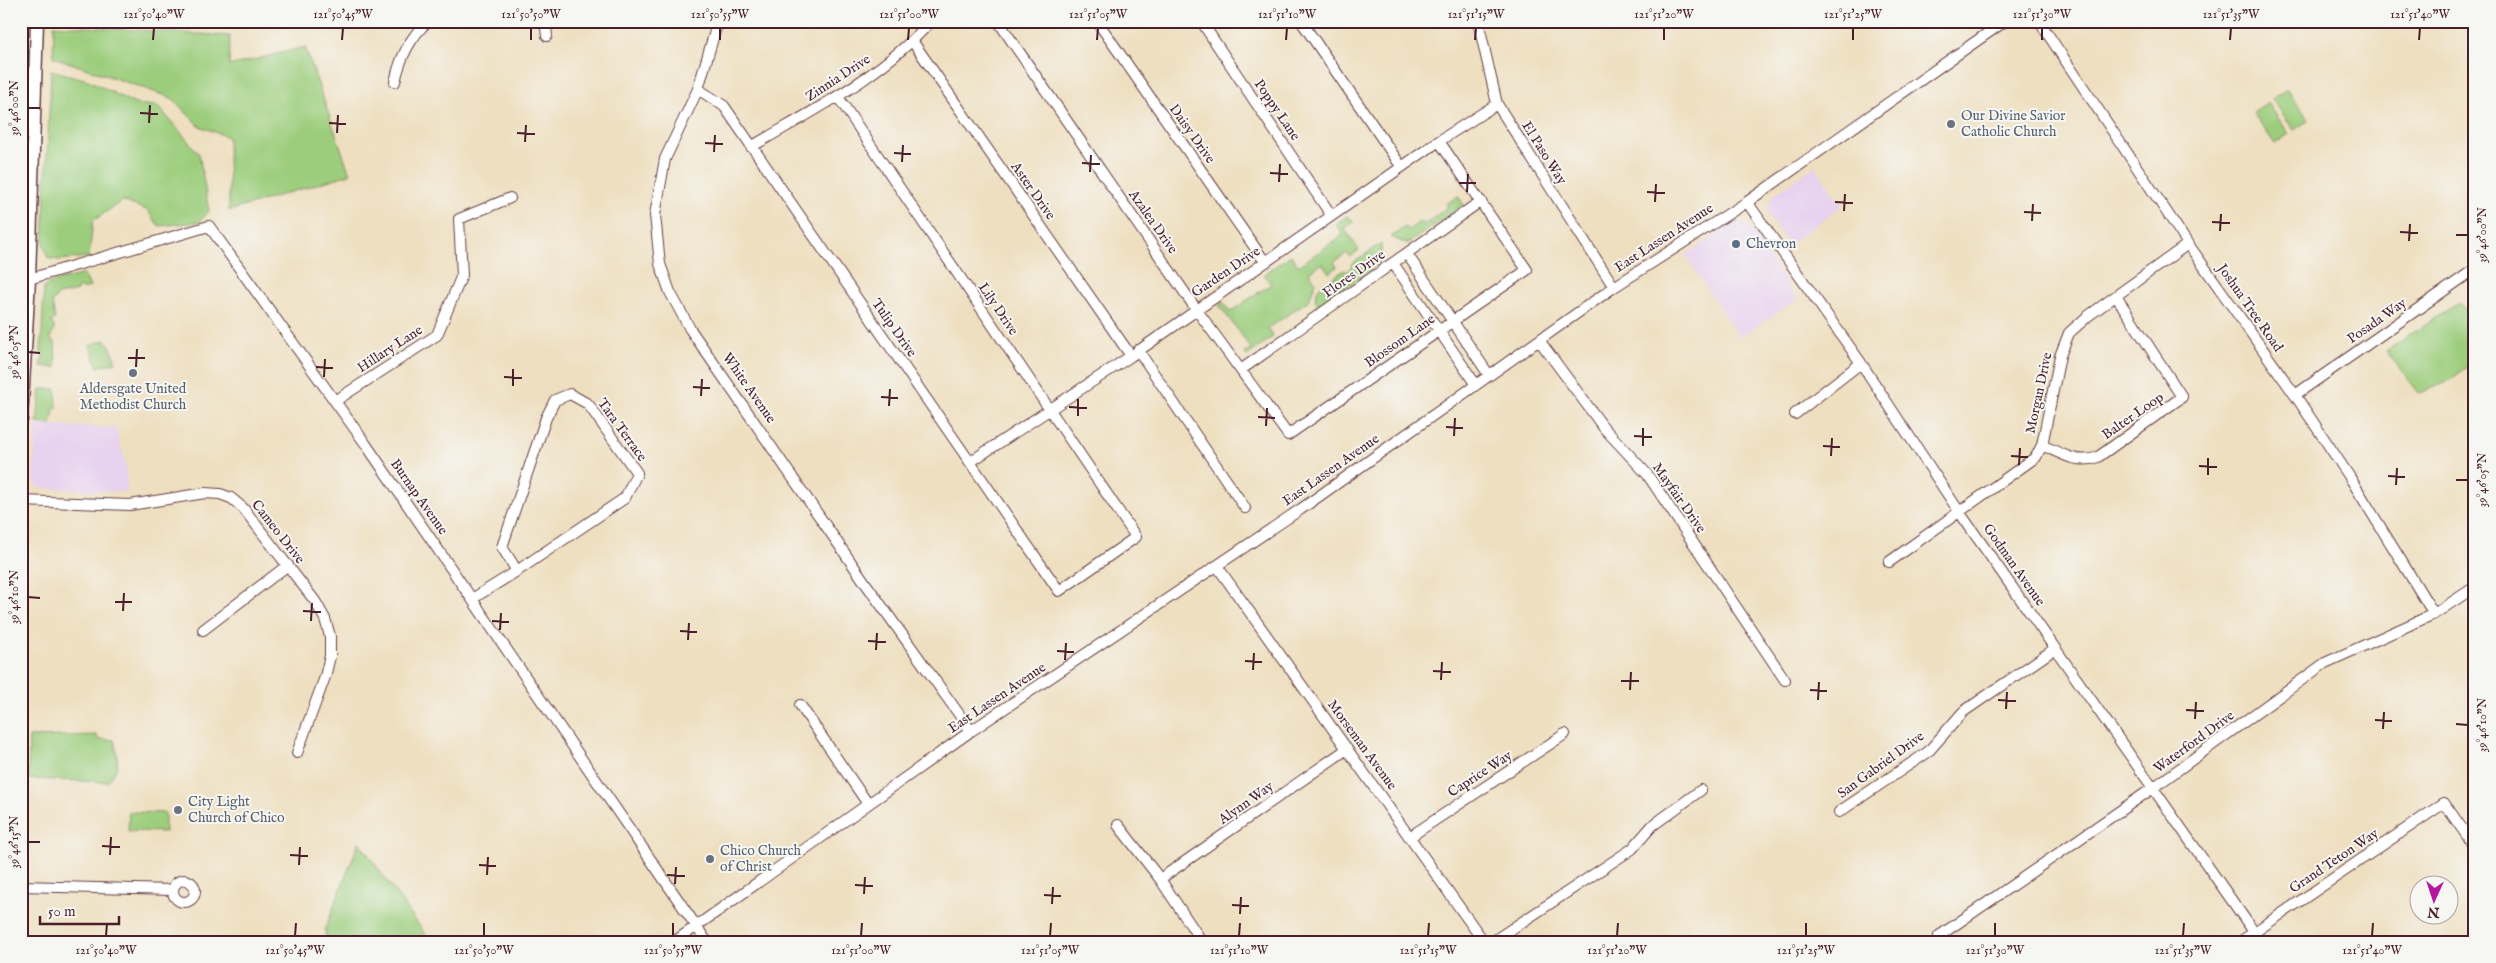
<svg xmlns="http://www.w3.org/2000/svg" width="2496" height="963" font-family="'IM FELL English',serif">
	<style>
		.built { fill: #e7d2ef }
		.green { fill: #9bcd7c; stroke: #727654 }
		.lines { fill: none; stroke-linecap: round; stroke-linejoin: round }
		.minor-casing { stroke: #633c41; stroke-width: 12 }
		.tertiary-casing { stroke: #633c41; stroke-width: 15 }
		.minor { stroke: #fff; stroke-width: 10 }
		.tertiary { stroke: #fff; stroke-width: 12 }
		.ticks { fill: none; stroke: #4a1f2b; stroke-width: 2 }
		.worship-dot { fill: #6b7280; stroke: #f6f6f2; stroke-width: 2 }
		.service-dot { fill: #5c6f8a; stroke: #f6f6f2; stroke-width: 2 }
		.labels { text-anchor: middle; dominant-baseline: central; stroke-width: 4; stroke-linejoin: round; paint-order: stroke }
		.street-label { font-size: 14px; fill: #4a1f2b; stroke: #f6f6f2 }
		.worship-label { font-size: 14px; fill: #5b616d; stroke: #f6f6f2; text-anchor: start }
		.service-label { font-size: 14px; fill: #4e5e75; stroke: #f6f6f2; text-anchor: start }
		.neatline { fill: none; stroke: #4a1f2b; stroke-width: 2 }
		.ticks-label { font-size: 12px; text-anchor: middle; fill: #4a1f2b }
	</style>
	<rect width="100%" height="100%" fill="#f6f6f2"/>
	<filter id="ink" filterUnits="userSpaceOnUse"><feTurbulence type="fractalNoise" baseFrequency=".02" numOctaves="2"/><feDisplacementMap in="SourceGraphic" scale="10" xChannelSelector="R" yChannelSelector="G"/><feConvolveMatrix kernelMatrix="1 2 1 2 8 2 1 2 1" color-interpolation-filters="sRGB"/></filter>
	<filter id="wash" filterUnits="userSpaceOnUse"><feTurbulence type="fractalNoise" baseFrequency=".0096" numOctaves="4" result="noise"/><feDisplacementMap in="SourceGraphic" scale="20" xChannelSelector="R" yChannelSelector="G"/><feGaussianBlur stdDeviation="1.12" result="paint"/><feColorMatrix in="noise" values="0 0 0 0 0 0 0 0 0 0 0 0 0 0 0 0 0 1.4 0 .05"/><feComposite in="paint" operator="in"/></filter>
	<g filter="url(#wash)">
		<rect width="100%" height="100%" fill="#eedfc0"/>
		<path class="built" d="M1815 166 1842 206 1788 245 1767 212 1772 196Z
			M1736 222H1743L1749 227 1797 300 1739 337 1685 255Z
			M36 425 115 428 126 465 127 492 42 488 36 485 33 479Z"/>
		<path class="green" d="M54 25 230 36 229 66 305 47 350 174 229 211 228 137 199 126 172 98 53 57Z
			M51 70 88 80 135 104 158 106 199 154 209 211 199 222 159 226 147 210 122 201 93 221 89 257 59 260 48 258 43 242Z
			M2287 89 2309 120 2294 130 2272 99Z
			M2268 103 2289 134 2275 144 2253 113Z
			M1458 196 1464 205 1407 244 1391 237 1405 227 1408 230 1421 221 1424 225 1448 207 1446 204Z
			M1347 216 1354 221 1344 228 1359 250 1350 257 1347 253 1334 262 1337 267 1329 273 1322 263 1309 272 1316 282 1309 300 1267 329 1273 337 1247 356 1244 353 1251 348 1219 305 1223 302 1230 312 1271 284 1264 274 1291 255 1298 266 1343 235 1336 224Z
			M1381 243 1382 262 1319 306 1315 299 1318 288 1344 270 1346 272 1353 266 1352 264Z
			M84 274 90 287 83 289 78 287 77 291 58 295 52 302 55 319 51 322 54 326V331L51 335V340L55 342 56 368 41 366V361H43V353H41L44 288 49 283Z
			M2460 302 2475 323V362L2445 383 2419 393 2386 351Z
			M105 340 110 345 116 362 98 367 90 345Z
			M41 389H56L57 408 54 409 51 425 37 423Z
			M97 735V739L114 740C118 757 121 768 107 782L28 779 29 737Z
			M129 812 165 813V832L128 831Z
			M359 842 431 942H326L325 929Z"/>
	</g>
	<g filter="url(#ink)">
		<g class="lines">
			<g class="minor-casing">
				<path id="minor" d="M545 21 547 36
					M718 21 698 89 665 159 655 215 660 264 670 292 690 329 866 584 971 731
					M998 21 1196 309 1288 435 1527 270 1439 141
					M1097 21 1265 262
					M1201 21 1331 215
					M1301 21 1401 166
					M1478 21 1497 104 1614 287
					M2039 21 2188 244 2295 395 2349 476 2434 614
					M913 42 1131 356
					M395 82C400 58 409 38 428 21
					M698 89 724 106 1059 591 1136 537 838 97
					M21 122 34 123
					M751 147C814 110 882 76 931 21
					M1747 202 1861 363 1960 513 2261 942
					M1407 254 1489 375
					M1393 263 1476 385
					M29 279 209 226 365 443 707 942
					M1539 340 1604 428 1647 474 1785 680
					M1138 350 1245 508
					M1242 369 1481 201
					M570 394 588 404 637 473 625 498 517 571 502 547 546 418 555 400Z
					M2295 395 2475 269
					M335 401 437 335 462 275 459 219 510 198
					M1795 414 1861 363
					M2042 445C2060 453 2078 465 2098 457L2182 397 2116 296
					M970 462 1131 356 1439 141 1497 104
					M21 501 130 505 205 493 220 494 231 498 243 508 315 601 325 619 330 636V656L325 677 297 753
					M1889 562 2036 457 2042 445 2060 356 2069 333 2088 316 2188 244
					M1217 566 1484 942
					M472 599 517 571
					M203 630 288 565
					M800 705 868 804
					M1839 812 1928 752 1963 712 2056 648
					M1118 825 1160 879 1202 942
					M1411 836 1565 734
					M1160 879 1347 749
					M173 891a11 11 0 1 1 22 0a11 11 0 1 1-22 0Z
					M21 886 172 890
					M1939 936 2153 788 2325 663 2434 614 2475 587
					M674 942 971 731 1301 509 1614 287 1747 202 2005 21
					M1492 942 1632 849 1652 826 1701 790
					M2240 942 2444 803 2475 847"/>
			</g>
			<g class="tertiary-casing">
				<path id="tertiary" d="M21 420 29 279 37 21"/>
			</g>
			<use href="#minor" class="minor"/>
			<use href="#tertiary" class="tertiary"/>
		</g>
	</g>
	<path class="ticks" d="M153 40 154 28M342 40 343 28M531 40V28M720 40V28M908 40 909 28M1097 40 1098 28M1286 40 1287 28M1475 40 1476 28M1664 40V28M1853 40V28M2042 40V28M2230 40 2231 28M2419 40 2420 28M28 108H40M140 113 158 114M149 123 150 105M329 123 346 124M337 133 338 115M517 133 535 134M525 142 526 125M705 143 723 144M714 152 715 135M894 153 911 154M902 162 903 145M1082 163 1100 164M1090 172 1091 155M1270 173 1288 174M1279 182 1280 164M1459 183H1476M1467 192 1468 174M1647 192 1665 193M1655 202 1656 184M1835 202 1853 203M1844 211 1845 194M2024 212 2041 213M2032 221 2033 204M2212 222 2230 223M2220 231 2221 214M2400 232 2418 233M2456 235H2468M2409 241 2410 224M28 352 40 353M128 358H145M136 367 137 349M316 367 333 368M324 377 325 359M504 377 522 378M513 386V369M693 387 710 388M701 396 702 379M881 397 898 398M889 406 890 389M1069 407 1087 408M1078 416V399M1258 417 1275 418M1266 426 1267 408M1446 427 1463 428M1454 436 1455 418M1634 436 1652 437M1643 446V428M1823 446 1840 447M1831 456 1832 438M2011 456 2028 457M2019 465 2020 448M2199 466 2217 467M2208 475V458M2388 476 2405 477M2456 480H2468M2396 485 2397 468M28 597 40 598M115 602H132M123 611 124 593M303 611 321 612M311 621 312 603M492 621 509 622M500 630 501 613M680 631 697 632M688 640 689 623M868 641 886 642M876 650 877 633M1057 651 1074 652M1065 660 1066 643M1245 661 1262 662M1253 670 1254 653M1433 671 1451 672M1441 680 1442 662M1621 681H1639M1630 690 1631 672M1810 690 1827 691M1818 700 1819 682M1998 700 2016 701M2006 709 2007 692M2186 710 2204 711M2195 719 2196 702M2375 720 2392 721M2456 724 2468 725M2383 729 2384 712M28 842H40M102 846 120 847M110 855 111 837M290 855 308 856M299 865 300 847M479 865 496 866M487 875 488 857M667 875 685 876M675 884 676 867M855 885 873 886M864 894 865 877M1044 895 1061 896M1052 904 1053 887M1232 905 1249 906M1240 914 1241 897M106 936 107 923M295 936 296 923M484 936V923M673 936V923M861 936 862 923M1050 936 1051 923M1239 936 1240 923M1428 936 1429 923M1617 936 1618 923M1806 936V923M1995 936V923M2183 936 2184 923M2372 936 2373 923"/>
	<g class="worship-dot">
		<circle cx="1951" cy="124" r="5"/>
		<circle cx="133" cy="373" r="5"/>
		<circle cx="178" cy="810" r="5"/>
		<circle cx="710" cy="859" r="5"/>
	</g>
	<circle class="service-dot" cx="1736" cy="244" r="5"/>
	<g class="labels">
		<g class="street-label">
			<text transform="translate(838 78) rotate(-33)">Zinnia Drive</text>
			<text transform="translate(1277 110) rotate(56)">Poppy Lane</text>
			<text transform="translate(1192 134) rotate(55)">Daisy Drive</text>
			<text transform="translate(1544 153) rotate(58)">El Paso Way</text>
			<text transform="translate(1033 191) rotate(55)">Aster Drive</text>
			<text transform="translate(1153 222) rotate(55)">Azalea Drive</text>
			<text transform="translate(1664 238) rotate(-33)">East Lassen Avenue</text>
			<text transform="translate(1226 272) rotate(-34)">Garden Drive</text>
			<text transform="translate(1354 274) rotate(-35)">Flores Drive</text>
			<text transform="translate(2250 308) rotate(55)">Joshua Tree Road</text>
			<text transform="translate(998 309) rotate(56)">Lily Drive</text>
			<text transform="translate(2377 321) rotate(-35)">Posada Way</text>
			<text transform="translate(894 328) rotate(55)">Tulip Drive</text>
			<text transform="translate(1400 341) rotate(-35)">Blossom Lane</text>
			<text transform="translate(390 349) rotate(-33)">Hillary Lane</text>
			<text transform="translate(749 388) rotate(55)">White Avenue</text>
			<text transform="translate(2039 393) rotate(-78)">Morgan Drive</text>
			<text transform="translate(2133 416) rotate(-35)">Balter Loop</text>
			<text transform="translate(622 430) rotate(54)">Tara Terrace</text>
			<text transform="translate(1331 470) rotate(-35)">East Lassen Avenue</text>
			<text transform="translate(419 497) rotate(55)">Burnap Avenue</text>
			<text transform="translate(1679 498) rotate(55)">Mayfair Drive</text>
			<text transform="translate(278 532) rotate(52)">Cameo Drive</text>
			<text transform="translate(2014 565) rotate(55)">Godman Avenue</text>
			<text transform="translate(997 698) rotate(-34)">East Lassen Avenue</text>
			<text transform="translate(2194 742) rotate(-36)">Waterford Drive</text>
			<text transform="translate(1362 745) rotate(54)">Morseman Avenue</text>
			<text transform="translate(1881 765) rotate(-36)">San Gabriel Drive</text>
			<text transform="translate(1480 774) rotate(-33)">Caprice Way</text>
			<text transform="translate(1246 803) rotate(-35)">Alynn Way</text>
			<text transform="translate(2334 861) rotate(-34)">Grand Teton Way</text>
		</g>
		<g class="worship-label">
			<text x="1961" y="116">Our Divine Savior<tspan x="1961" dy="16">Catholic Church</tspan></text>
			<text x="133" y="389" text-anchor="middle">Aldersgate United<tspan x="133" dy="16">Methodist Church</tspan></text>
			<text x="188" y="802">City Light<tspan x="188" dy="16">Church of Chico</tspan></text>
			<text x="720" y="851">Chico Church<tspan x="720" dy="16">of Christ</tspan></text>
		</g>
		<g class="service-label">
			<text x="1746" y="244">Chevron</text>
		</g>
	</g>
	<rect width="2496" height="963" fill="none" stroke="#f6f6f2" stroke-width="55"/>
	<g transform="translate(2434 900) rotate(183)"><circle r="24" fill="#f6f6f2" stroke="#b1a0a2"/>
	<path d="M0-4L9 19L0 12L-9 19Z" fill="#b5179e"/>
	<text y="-8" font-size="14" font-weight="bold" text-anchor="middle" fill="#4a1f2b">N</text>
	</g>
	<path d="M40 916v8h79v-8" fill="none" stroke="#4a1f2b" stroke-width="2.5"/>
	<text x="48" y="916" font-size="15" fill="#4a1f2b" stroke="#f6f6f2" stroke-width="4" paint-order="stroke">50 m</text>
	<rect x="28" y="28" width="2440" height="908" class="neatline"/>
	<g class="ticks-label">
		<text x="154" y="18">121°50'40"W</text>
		<text x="343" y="18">121°50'45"W</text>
		<text x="531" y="18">121°50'50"W</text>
		<text x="720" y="18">121°50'55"W</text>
		<text x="909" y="18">121°51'00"W</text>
		<text x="1098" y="18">121°51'05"W</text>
		<text x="1287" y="18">121°51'10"W</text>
		<text x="1476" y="18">121°51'15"W</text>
		<text x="1664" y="18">121°51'20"W</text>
		<text x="1853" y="18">121°51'25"W</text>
		<text x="2042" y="18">121°51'30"W</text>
		<text x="2231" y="18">121°51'35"W</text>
		<text x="2420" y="18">121°51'40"W</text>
		<text transform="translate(14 108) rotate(-90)" y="4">39°46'00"N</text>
		<text transform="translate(2482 235) rotate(-90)" y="4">39°46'00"N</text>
		<text transform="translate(14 352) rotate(-90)" y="4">39°46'05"N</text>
		<text transform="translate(2482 480) rotate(-90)" y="4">39°46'05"N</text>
		<text transform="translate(14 597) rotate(-90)" y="4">39°46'10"N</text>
		<text transform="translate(2482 725) rotate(-90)" y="4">39°46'10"N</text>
		<text transform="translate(14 842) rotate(-90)" y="4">39°46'15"N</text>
		<text x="106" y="954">121°50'40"W</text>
		<text x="295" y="954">121°50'45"W</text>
		<text x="484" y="954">121°50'50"W</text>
		<text x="673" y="954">121°50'55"W</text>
		<text x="861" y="954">121°51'00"W</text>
		<text x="1050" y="954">121°51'05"W</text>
		<text x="1239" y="954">121°51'10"W</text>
		<text x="1428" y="954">121°51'15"W</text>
		<text x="1617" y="954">121°51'20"W</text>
		<text x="1806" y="954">121°51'25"W</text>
		<text x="1995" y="954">121°51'30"W</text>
		<text x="2183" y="954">121°51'35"W</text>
		<text x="2372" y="954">121°51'40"W</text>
	</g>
</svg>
